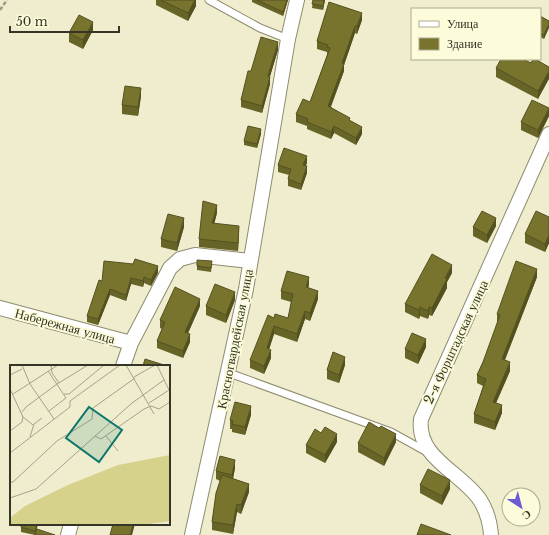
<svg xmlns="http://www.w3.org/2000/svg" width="549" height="535" font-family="'Libre Baskerville',serif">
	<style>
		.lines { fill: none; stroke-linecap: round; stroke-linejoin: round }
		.lane-casing { stroke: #8d8c6e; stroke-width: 9 }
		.street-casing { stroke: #8d8c6e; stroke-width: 16 }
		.path { stroke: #9c9b84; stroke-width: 2.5; stroke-dasharray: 4 2; stroke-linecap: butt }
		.lane { stroke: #fff; stroke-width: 7 }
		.street { stroke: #fff; stroke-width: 14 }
		.wall { fill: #676428 }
		.shaded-wall { fill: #545120 }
		.building { fill: #78742e; stroke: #545120 }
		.labels { text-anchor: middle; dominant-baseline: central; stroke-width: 4; stroke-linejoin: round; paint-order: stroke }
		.street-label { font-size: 13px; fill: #343427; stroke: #fcfbda }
		.inset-road { fill: none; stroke: #a4a38b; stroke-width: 1 }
		.view { fill: #0f766e; fill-opacity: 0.15; stroke: #0f766e; stroke-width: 2 }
		.inset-edge { fill: none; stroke: #343427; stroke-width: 2 }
	</style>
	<rect width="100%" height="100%" fill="#efedcd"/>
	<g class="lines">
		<g class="lane-casing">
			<path id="lane" d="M209 0 260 28 288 39
				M229 373 391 432 427 452"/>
		</g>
		<g class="street-casing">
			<path id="street" d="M0 308 131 343
				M123 366 131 343 170 268 180 259 195 255 250 261
				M68 535 71 524
				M192 535 246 289 288 39 297 0
				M491 535C490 522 487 511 480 500 461 472 416 458 421 419L549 134"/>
		</g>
		<path class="path" d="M0 10 7 0"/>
		<use href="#lane" class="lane"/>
		<use href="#street" class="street"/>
	</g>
	<path class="wall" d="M156 0H196V6L188 21 156 5Z
		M252 0H288L283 16 252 2Z
		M313 0H325L323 10 312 8Z
		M540 16 549 21 544 39 540 37Z
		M362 20 357 34 355 33 344 65V71L331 107 350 121 362 134 356 145 334 133 331 139 307 129V126L296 122V114L310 102 327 55V52L317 49V41Z
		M93 30 83 49 69 42V33Z
		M278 50 270 76V84L262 113 241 107V100L251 71Z
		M531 63 549 67 538 99 496 77V68Z
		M141 96 138 116 122 114V105Z
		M549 116 538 138 521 130V122Z
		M261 134 257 148 244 145V141Z
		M307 163 305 166 307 173 301 190 288 186V179L289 175 278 172V165Z
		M217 213 214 224 239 234 238 251 199 247V239Z
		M549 217V243L545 252 525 243V234Z
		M496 226 487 243 473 236V227Z
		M184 227 177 251 161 247V239Z
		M212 265 211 272 197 270V266Z
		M158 273 151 286 144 283 143 287 131 284 126 301 110 295 98 325 87 322V316L102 281Z
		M452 273 447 282V288L432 316 429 315 428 319 420 316 419 319 405 312V304Z
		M537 277 505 360 510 371 496 403 502 413 495 430 474 423V414L483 386 477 383V375L483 362 498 323H497V314Z
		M309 285 308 287 318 299 310 321 305 319 297 342 274 334 269 349 271 358 264 374 250 368V360L274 318H288L291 302 281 299V291Z
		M235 300 226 323 206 315V306Z
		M200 306 188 333 190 342 183 358 157 348V341L162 329 160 328V320Z
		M426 347 418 364 405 358V349Z
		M345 365 339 383 327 379V370Z
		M251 415 245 435 232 432V429H230V420Z
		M337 442 325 463 306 453V445Z
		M396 442 384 466 358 452V443Z
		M235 468 233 478 249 492 241 514 237 512 233 534 212 530V522L220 481 216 479V471Z
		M420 485 450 489 442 505 420 493Z
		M38 524 35 535 21 532V527Z"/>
	<path class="shaded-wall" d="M195 0H196V6L188 21V13Z
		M287 0H288L283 16V12Z
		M324 0H325L323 10V6Z
		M362 13V20L357 34V26Z
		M93 22V30L83 49V40Z
		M549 24V28L544 39V35Z
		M355 26V33L344 65V71L328 113V106L342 63Z
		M278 42V50L268 83V76Z
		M549 71V79L538 99V91Z
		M270 77V84L262 113V106Z
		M141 88V96L138 116V107Z
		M549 108V116L538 138V130Z
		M334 126V133L331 139V132Z
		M362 127V134L356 145V138Z
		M261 129V134L257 148V144Z
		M307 156V163L303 172V165Z
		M307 166V173L301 190V184Z
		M217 205V213L212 232V223Z
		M184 218V227L177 251V243Z
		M496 218V226L487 243V235Z
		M239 226V234L238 251V243Z
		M549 235V243L545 252V244Z
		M452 265V273L447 282V288L432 316V308L445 278Z
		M158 266V273L151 286V280Z
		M537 269V277L502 367V359Z
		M144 277V283L143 287V281Z
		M309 277V285L306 295V287Z
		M131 278V284L126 301V295Z
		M110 289V295L98 325V319Z
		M318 291V299L310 321V313Z
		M235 292V300L226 323V315Z
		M200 299V306L185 340V332Z
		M420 307V316L419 319V310Z
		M429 307V315L428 319V311Z
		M305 311V319L297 342V334Z
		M274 326V334L267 356V348Z
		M190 334V342L183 358V351Z
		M426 339V347L418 364V355Z
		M271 350V358L264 374V366Z
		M345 357V365L339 383V375Z
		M510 362V371L493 410V402Z
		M502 405V413L495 430V422Z
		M251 406V415L245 435V427Z
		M337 434V442L325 463V455Z
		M396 434V442L384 466V458Z
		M235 460V468L232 484V475Z
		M450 480V489L442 505V496Z
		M249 484V492L241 514V505Z
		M237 504V512L233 534V525Z
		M37 524H38L35 535V531Z
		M133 524H135L132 535H130Z"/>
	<path class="building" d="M161 0H195L188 13Z
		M257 0H287L283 12Z
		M313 0H324L323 6 312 4Z
		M329 2 362 13 357 26H355L342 63 344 64 328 106 350 118 349 120 362 127 356 138 334 126 331 132 307 122 308 119 296 114 303 99 310 102 330 48 327 47 328 45 317 41Z
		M79 15 93 22 83 40 69 33Z
		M540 16 549 21V24L544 35 540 33Z
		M261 37 278 42 268 76 270 77 262 106 241 100 248 71H251Z
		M501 59H523L531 63 533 59H535L549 67V71L538 91 496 68Z
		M125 86 141 88 138 107 122 105Z
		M532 100 549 108 538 130 521 122Z
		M248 126 261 129 257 144 244 141Z
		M284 148 307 156 303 165 307 166 301 184 288 179 291 169 278 165Z
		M203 201 217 205 212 223 239 226 238 243 199 239Z
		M482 211 496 218 487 235 473 227Z
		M536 211 549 217V235L545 244 525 234Z
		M168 214 184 218 177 243 161 239Z
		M432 254 452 265 445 278 447 279 432 308 429 307 428 311 420 307 419 310 405 304Z
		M135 259 158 266 151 280 144 277 143 281 131 278 126 295 110 289 98 319 87 316 99 280 102 281 104 261 133 264Z
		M197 260 212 261 211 268 197 266Z
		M516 261 537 269 502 359 510 362 493 402 502 405 495 422 474 414 486 379 477 375 483 362 500 315 497 314Z
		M287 271 309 277 306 287 318 291 310 313 305 311 297 334 274 326 267 348 271 350 264 366 250 360 268 315 274 318 275 314 288 318 293 294 281 291Z
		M215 284 235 292 226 315 206 306Z
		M175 287 200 299 185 332 190 334 183 351 157 341 165 322 160 320Z
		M412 333 426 339 418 355 405 349Z
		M333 352 345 357 339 375 327 370Z
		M145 359 164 365 163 366H143Z
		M235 402 251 406 245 427 232 424 233 421 230 420Z
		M369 422 379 428 381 426 396 434 384 458 358 443Z
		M325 427 337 434 325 455 306 445 315 429 321 433Z
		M220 456 235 460 232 475 216 471Z
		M428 469 450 480 442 496 420 485Z
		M222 475 249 484 241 505 237 504 233 525 212 522 216 493Z
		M21 524H37L35 531 21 527Z
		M113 524H133L130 535H110Z
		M421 524 451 535H417Z
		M37 529 55 535H35Z"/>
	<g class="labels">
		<g class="street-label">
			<text transform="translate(65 326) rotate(15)">Набережная улица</text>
			<text transform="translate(235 339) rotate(-79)">Красногвардейская улица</text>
			<text transform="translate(456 342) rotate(-65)">2-я Форштадская улица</text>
		</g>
	</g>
	<g transform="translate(10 365)">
		<rect width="160" height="160" fill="#efedcd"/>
		<path d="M160 90V156L132 160H0L1 152 15 141 58 120 108 100Z" fill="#d6d28b"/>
		<path class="inset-road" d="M12 0 20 19 44 54M41 0 42 8 49 18M116 0 144 49M147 0 160 27M38 6 56 33 39 46M0 10 12 4M124 12 145 0M0 24 13 52 23 60M3 29 48 0M54 29H59L94 0M139 38 159 25M12 47 16 42 47 19 78 0M0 66 12 57 13 52M85 71 91 74 134 44 141 41 149 44 160 37M96 71 108 86M20 72 24 59 32 53M0 88 60 42V36L110 0M0 117H3L47 76 82 54 83 43 125 13M0 133 26 124 122 38 154 15"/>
		<path class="view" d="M79 42 112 65 89 97 56 73Z"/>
		<rect width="160" height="160" class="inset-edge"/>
	</g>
	<rect x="411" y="8" width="130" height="52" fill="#fcfbda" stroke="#acab92"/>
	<rect x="419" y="21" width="20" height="6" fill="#ffffff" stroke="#acab92"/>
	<text x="447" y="28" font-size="12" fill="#343427">Улица</text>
	<rect x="419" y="38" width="20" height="12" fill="#78742e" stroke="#acab92"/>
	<text x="447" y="48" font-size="12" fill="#343427">Здание</text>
	<g transform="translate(521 507) rotate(144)"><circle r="19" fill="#fcfbda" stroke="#acab92"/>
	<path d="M0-3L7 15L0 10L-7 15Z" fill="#6d5bd5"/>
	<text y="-6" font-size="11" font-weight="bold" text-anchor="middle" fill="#343427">С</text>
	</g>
	<path d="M10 26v6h109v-6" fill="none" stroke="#343427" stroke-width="2"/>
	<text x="16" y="26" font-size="12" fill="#343427" stroke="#fcfbda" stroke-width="3" paint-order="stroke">50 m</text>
</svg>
